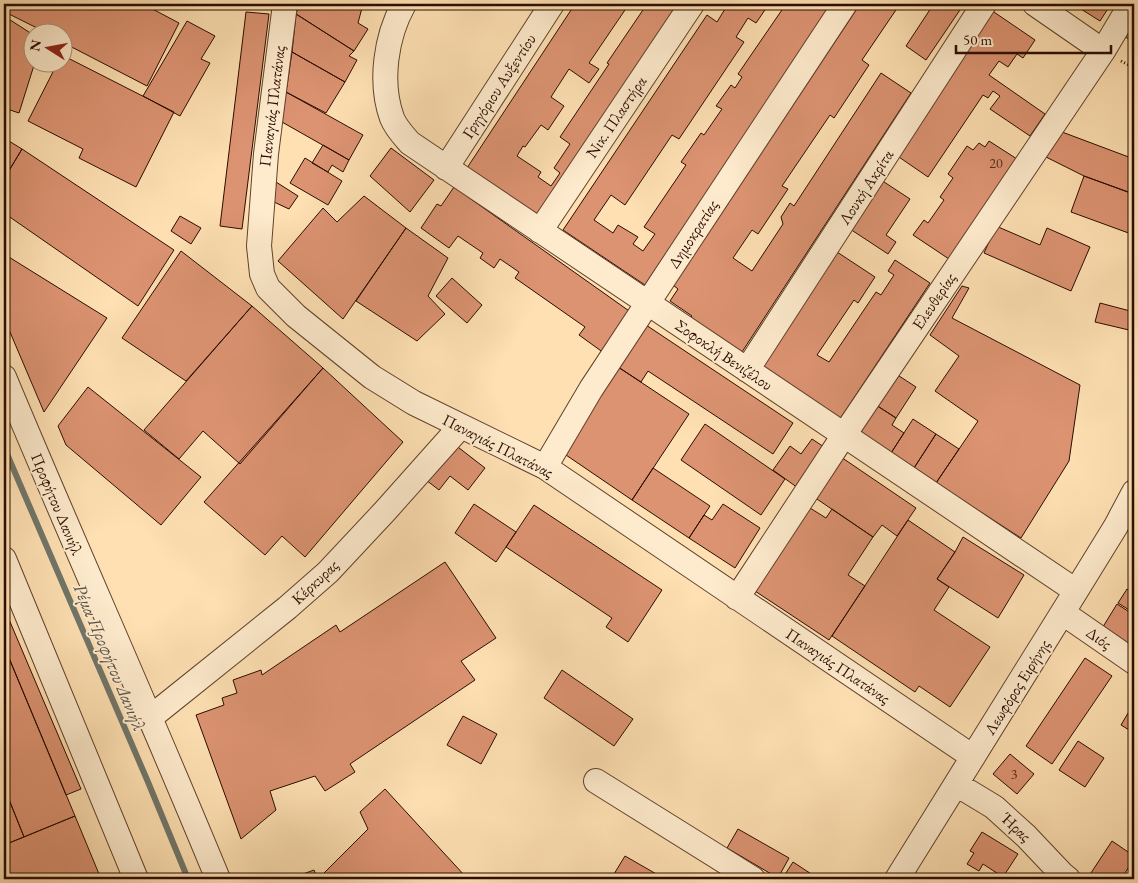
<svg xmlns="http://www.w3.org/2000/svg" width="1138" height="883" font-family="'EB Garamond',serif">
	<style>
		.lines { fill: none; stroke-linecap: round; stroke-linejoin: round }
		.stream { stroke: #71766a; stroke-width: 6 }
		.building { fill: #dc9372; stroke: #2b0c00 }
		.minor-casing { stroke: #60412c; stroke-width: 26 }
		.path { stroke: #2b0c00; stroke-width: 3; stroke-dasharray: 1 2.5; stroke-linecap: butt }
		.minor { stroke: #feebcd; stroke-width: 24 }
		.labels { text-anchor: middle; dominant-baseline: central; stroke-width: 4; stroke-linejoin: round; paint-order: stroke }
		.number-label { font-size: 14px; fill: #572e1c }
		.street-label { font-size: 16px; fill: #2b0c00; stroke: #feebcd }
		.water-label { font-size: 18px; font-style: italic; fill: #5a5347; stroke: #feebcd }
	</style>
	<rect width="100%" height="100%" fill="#fee0b2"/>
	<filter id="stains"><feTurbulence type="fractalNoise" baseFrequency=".004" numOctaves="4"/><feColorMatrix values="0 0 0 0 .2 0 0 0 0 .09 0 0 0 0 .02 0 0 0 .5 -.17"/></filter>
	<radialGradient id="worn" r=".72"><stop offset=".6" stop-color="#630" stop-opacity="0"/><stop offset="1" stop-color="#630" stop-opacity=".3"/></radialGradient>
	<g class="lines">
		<path class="stream" d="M4 447 148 782 188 879"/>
	</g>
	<path class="building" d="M12 4H143L179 23 147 86 62 42V32H45L7 13Z
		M299 4H363L358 23 368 29 354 51 296 14Z
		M575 4H634L630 10 627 7 589 63 599 69 589 83 569 69 551 97 564 106 548 130 541 125 525 147 523 146 517 156 541 172 538 177 551 186 560 173 554 168 570 144 560 137 609 64 607 63 647 4H684L543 218 467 168Z
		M728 4H769L756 23 748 18 736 37 744 42 679 139 672 135 625 205 611 195 594 220 613 233 618 225 638 237 633 244 643 251 655 234 644 227 686 165 681 162 701 133 704 135 722 109 716 106 731 85 735 88 742 77 738 74 786 4H832L645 285 563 230 707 15 717 22Z
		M860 4H900L862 60 869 65 834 118 830 115 782 186 788 189 758 234 752 230 733 258 752 271 783 224 781 217 790 203 794 206 881 73 911 93 740 355 688 321 692 316 670 301 678 289 673 285Z
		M925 4H964L926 60 906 46 931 8Z
		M1073 4H1111L1100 21Z
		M991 10 1035 40 1023 58 1017 54 1008 67 999 61 989 75 1045 114 1030 136 990 109 1000 96 993 91 988 98 983 95 928 177 896 155Z
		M246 12 269 14 242 229 220 226Z
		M1134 13V43L1120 33Z
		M296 14 354 51 349 56 357 60 345 82 292 52Z
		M4 16 32 34V62H35L19 113 4 108Z
		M187 21 215 36 201 59 210 63 180 116 143 96Z
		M292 52 345 82 326 113 286 92Z
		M62 55 174 112 136 187 79 158 83 149 28 121 58 62H62Z
		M286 92 363 135 349 160 282 122Z
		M1062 132 1134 159 1133 194 1084 176 1044 156Z
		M4 138 22 149 4 179Z
		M989 141 1017 159 949 259 913 235 924 220 928 223 944 200 940 197 953 178 948 174 967 146 973 150 979 143 985 147Z
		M323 145 349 160 343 172 332 165 328 172 312 163Z
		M391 148 434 180 410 212 370 176Z
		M22 149 174 250 138 306 4 213V179Z
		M305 158 342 181 328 205 290 183Z
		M1084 176 1134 194V235L1071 212Z
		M878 178 910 199 886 235 896 242 888 254 847 227Z
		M276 182 298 196 289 209 274 202Z
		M454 187 632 313 604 353 579 335 585 327 515 278 519 272 500 259 494 268 480 258 483 253 458 236 449 248 421 228 437 204 441 206Z
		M364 196 406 228 343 319 278 261 323 208 337 222Z
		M180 216 201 228 191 244 171 231Z
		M996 226 1040 245 1047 228 1090 247 1071 291 984 253Z
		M406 228 448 258 428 296 445 314 417 341 356 301Z
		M831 248 875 277 858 303 854 300 817 355 829 362 876 292 881 295 894 275 888 271 895 260 930 283 836 425 751 369Z
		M181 251 252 306 186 381 122 338Z
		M4 254 107 318 44 412 4 318Z
		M452 278 482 305 467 323 436 296Z
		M962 286 969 288 952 318 1080 385 1069 461 1021 538 936 483 978 421 935 391 959 356 930 335Z
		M1100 303 1134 312 1129 330 1095 322Z
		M252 306 323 368 240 464 203 431 179 459 144 430Z
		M643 323 793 423 773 454 648 371 641 382 615 365Z
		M615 365 689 414 632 500 566 455Z
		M323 368 403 442 305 557 282 536 265 555 204 502Z
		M896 374 916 387 896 418 876 405Z
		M88 387 201 477 161 525 66 445 58 426Z
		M876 405 896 418 892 425 904 433 891 453 858 432Z
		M913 419 936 434 914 468 891 453Z
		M705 424 785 479 761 515 681 460Z
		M936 434 959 449 936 483 914 468Z
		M812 439 827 449 798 488 773 470 790 446 801 454Z
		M454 444 485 468 468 490 450 476 439 490 426 480Z
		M838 455 916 508 897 536 882 525 873 537 811 495Z
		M653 468 710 506 689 538 632 500Z
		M474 504 516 532 496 562 455 533Z
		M723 504 760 528 735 568 689 538 704 515 712 520Z
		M534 505 662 590 628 642 606 627 612 618 506 547Z
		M810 508 826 518 832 509 873 537 848 575 865 586 829 640 755 591Z
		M908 520 955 552 937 579 949 587 934 610 990 647 950 707 919 686 915 692 832 636Z
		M963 537 1024 575 998 618 937 579 955 552Z
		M445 562 496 638 461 661 475 680 350 764 355 772 325 791 315 776 270 791 276 810 241 839 196 715 224 705 222 698 237 693 233 680 261 670 262 675 336 625 340 632Z
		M1127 589 1134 594V613L1118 603Z
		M1117 604 1134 615V650L1101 630Z
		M4 610H5L81 789 66 795 4 646Z
		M4 646 75 816 24 837 4 787Z
		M1085 658 1112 676 1052 764 1026 746Z
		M562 670 633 719 614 746 544 698Z
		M1134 703V733L1121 725Z
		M463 716 497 734 481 764 447 745Z
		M1078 741 1104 758 1085 787 1059 770Z
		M1010 754 1034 774 1017 794 993 774Z
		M4 787 24 837 4 845Z
		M385 789 465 876 461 879H318L368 829 360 812Z
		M75 816 99 874 86 879H4V845Z
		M738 829 789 858 778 878 727 848Z
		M982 832 1018 854 1003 877 983 864 979 871 967 864 974 853 970 851Z
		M1112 841 1134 856V859L1121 879H1087Z
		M625 856 665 879H611Z
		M793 862 819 879H782Z
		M314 870 318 879H293L292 878Z"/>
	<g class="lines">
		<g class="minor-casing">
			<path id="minor" d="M285 4 266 154 259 246 262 274 268 288 296 316 372 377 414 403 545 467 973 757
				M404 4C386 36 379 82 392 118 396 128 403 135 410 143L1076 591
				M1035 4 1103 51
				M446 168 552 4
				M540 231 692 4
				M747 370 984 4
				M4 377C74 545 149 711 218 879
				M545 467 591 389 845 4
				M4 559 136 879
				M737 598 844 435 1103 51 1131 4
				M1063 613 1134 662
				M151 717 287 608 328 572 386 510 460 427
				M596 781 753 879
				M956 784 994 807 1026 836 1062 874 1068 879
				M897 879 1076 591 1116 526 1134 492"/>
		</g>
		<path class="path" d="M1121 61 1134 68"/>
		<use href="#minor" class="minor"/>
	</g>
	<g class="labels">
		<g class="number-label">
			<text x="996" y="163">20</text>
			<text x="1014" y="774">3</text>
		</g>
		<g class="street-label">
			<text transform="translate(499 86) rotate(-57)">Γρηγόριου Αυξεντίου</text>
			<text transform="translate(272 106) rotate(-83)">Παναγιάς Πλατάνας</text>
			<text transform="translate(616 117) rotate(-56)">Νικ. Πλαστήρα</text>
			<text transform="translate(866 187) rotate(-57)">Λουκή Ακρίτα</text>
			<text transform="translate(693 234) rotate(-57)">Δημοκρατίας</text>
			<text transform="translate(934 301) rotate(-56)">Ελευθερίας</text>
			<text transform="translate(724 355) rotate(34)">Σοφοκλή Βενιζέλου</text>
			<text transform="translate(498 446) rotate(27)">Παναγιάς Πλατάνας</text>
			<text transform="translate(57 504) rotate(67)">Προφήτου Δανιήλ</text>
			<text transform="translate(315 582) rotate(-43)">Κέρκυρας</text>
			<text transform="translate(1099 638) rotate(35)">Διός</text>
			<text transform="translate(838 666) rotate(34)">Παναγιάς Πλατάνας</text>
			<text transform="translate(1017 687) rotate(-58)">Λεωφόρος Ειρήνης</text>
			<text transform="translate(1016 827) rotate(43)">Ήρας</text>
		</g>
		<g class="water-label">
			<text transform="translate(110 657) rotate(67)">Ρέμα Προφήτου Δανιήλ</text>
		</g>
	</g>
	<rect width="1138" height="883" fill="none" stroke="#fee0b2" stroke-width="20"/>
	<rect x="5" y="5" width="1128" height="873" fill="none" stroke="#2b0c00" stroke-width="2.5"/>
	<rect x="10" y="10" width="1118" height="863" fill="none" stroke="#2b0c00"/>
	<g transform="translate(48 48) rotate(281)"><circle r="24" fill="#feebcd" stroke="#aa927b"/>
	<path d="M0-4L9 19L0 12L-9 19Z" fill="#8f2418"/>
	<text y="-8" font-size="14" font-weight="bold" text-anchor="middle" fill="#2b0c00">N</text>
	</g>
	<path d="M956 45v8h155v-8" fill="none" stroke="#2b0c00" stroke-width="2.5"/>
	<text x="963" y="45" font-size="15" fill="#2b0c00" stroke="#feebcd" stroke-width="4" paint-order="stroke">50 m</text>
	<rect width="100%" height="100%" filter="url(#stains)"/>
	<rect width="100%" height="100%" fill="url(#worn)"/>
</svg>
